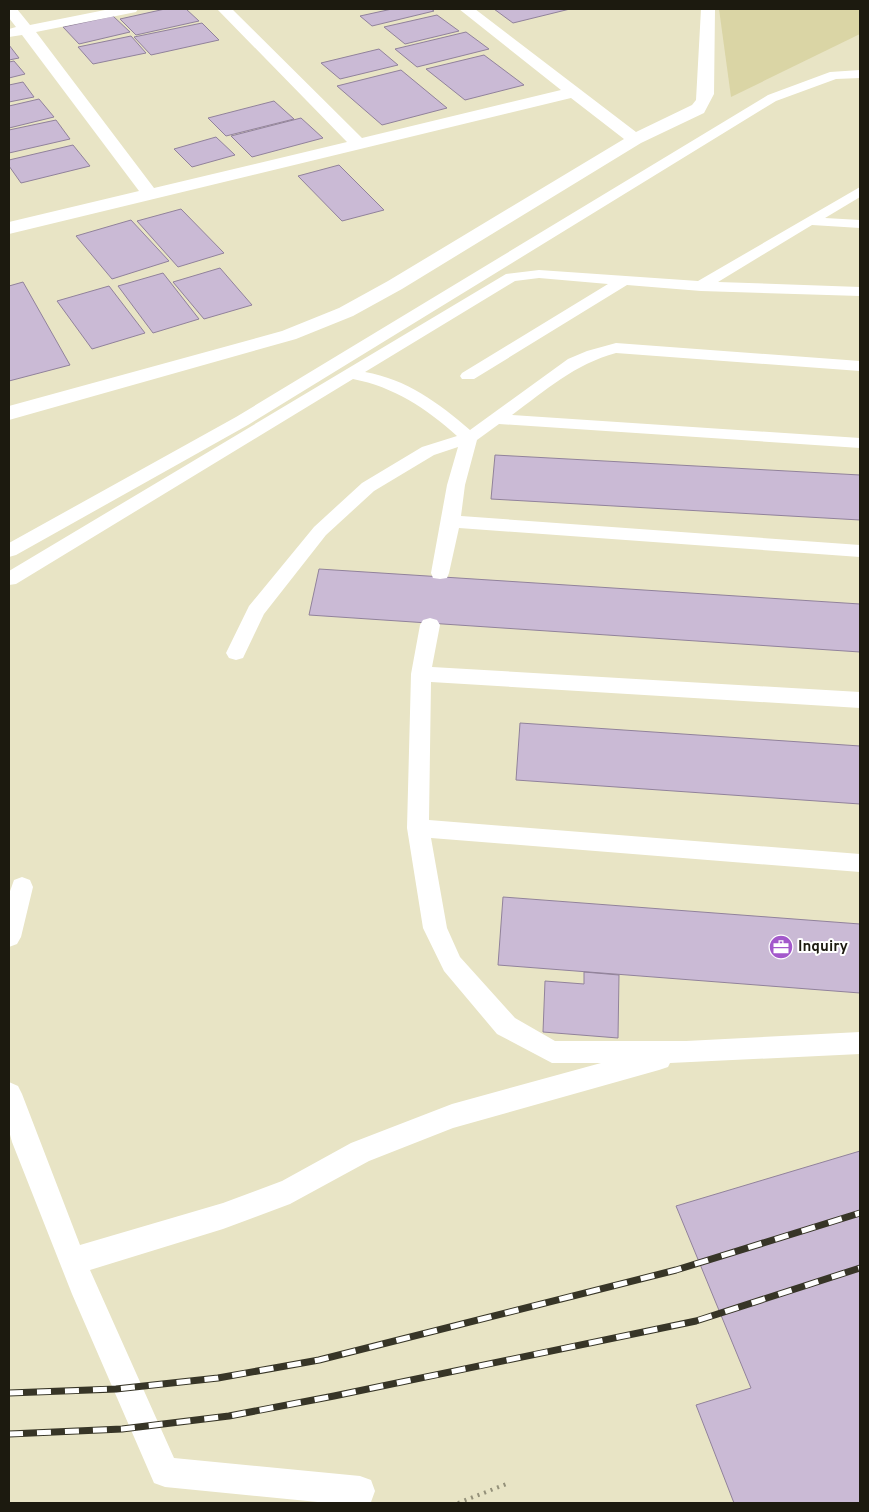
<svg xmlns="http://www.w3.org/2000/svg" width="869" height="1512" font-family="Overpass,sans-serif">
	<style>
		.green { fill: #dad5a5 }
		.building { fill: #cabad5; stroke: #91829b }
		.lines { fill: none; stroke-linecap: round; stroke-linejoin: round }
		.path { stroke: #94917a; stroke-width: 4; stroke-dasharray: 2 5; stroke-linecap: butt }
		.service { fill: #fff; fill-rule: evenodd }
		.minor { fill: #fff; fill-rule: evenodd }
		.rail-casing { stroke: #373527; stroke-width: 7 }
		.rail { stroke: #fff; stroke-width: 5; stroke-dasharray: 14; stroke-linecap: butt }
		.labels { text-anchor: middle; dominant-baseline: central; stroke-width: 4; stroke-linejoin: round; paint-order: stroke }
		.poi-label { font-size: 15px; font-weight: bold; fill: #1c1a0f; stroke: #fff; text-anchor: start }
	</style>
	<rect width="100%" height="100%" fill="#e8e4c5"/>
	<path class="green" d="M719 9H860V34L731 97Z"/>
	<path class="building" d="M165 9H186L199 21 136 35 120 19Z
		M392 9H431L434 11 372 26 360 16Z
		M494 9H570L513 23Z
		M437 15 459 31 405 44 384 27Z
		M113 16 130 32 79 44 63 27Z
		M202 23 219 40 151 55 134 37Z
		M466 32 489 49 417 67 395 49Z
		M131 36 146 53 93 64 78 47Z
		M9 45 19 58 9 60Z
		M379 49 398 65 340 79 321 63Z
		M484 55 524 85 465 100 426 69Z
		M14 61 25 74 9 78V62Z
		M401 70 447 108 382 125 337 86Z
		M23 82 34 97 9 102V85Z
		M39 99 54 117 9 128V106Z
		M274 101 294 119 226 136 208 118Z
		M301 118 323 138 252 157 231 136Z
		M56 120 70 139 9 153V130Z
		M216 137 235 155 192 167 174 149Z
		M73 145 90 166 21 183 9 166V160Z
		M339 165 384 210 342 221 298 176Z
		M181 209 224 253 178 267 137 221Z
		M131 220 169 261 112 279 76 236Z
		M220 268 252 305 204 319 173 282Z
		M163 273 199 319 153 333 118 286Z
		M23 282 70 365 9 381V286Z
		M109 286 145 333 92 349 57 301Z
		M495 455 860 475V520L491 499Z
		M319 569 860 604V652L309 615Z
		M520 723 860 746V804L516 780Z
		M503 897 860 924V993L498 965Z
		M584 972 619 975 618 1038 543 1032 545 981 584 984Z
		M860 1151V1503H734L696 1405 751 1388 676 1206Z"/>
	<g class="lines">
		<path class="path" d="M458 1503 509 1483"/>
		<path class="service" d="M860 70V78L836 79 776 101 248 425 16 555 9 557V543L236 417 768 95 830 72Z
			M860 187V197L825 218 860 220V228L812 225 718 282 860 287V296L701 291 627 285 474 379H462L460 376 462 373 608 284 539 278 515 281 365 372C406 379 439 403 470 430L568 359 587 351 616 343 860 361V371L616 353C575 364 546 390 512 415L860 438V448L499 424 477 440 465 485 461 516 860 545V557L459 528 449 573 447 578 440 579 433 578 431 573 447 485 458 447 434 455 374 491 326 535 264 614 243 658 236 660 229 658 226 653 249 606 314 527 362 483 422 447 457 436C426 408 394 387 353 379L16 584 9 585V571L506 274 539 270 698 281Z
			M430 618 437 620 440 625 432 667 860 692V708L431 682 429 820 860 854V872L431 838 447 928 460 957 515 1018 555 1041H686L860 1032V1054L670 1063 668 1067 659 1070 453 1128 369 1161 290 1204 223 1229 90 1270 174 1458 360 1476 371 1480 375 1491 371 1502 368 1503H328L165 1487 154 1483 72 1294 12 1142 9 1131V1082L18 1086 22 1094 80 1245 223 1203 282 1181 351 1143 452 1104 601 1063H552L497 1034 444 971 423 928 407 828 411 674 420 625 423 620Z
			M22 877 30 880 33 887 21 937 17 944 9 947V894L14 880Z"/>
		<path class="minor" d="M9 9H17L30 25 110 9H138L136 12 36 32 154 188 347 142 217 9H232L362 138 561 90 459 9H475L636 132 692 105 696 100 701 9H715L714 94 704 113 641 143 402 289 353 316 296 339 9 420V406L282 331 339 308 388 281 624 139 571 98 9 234V222L139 191 22 35 9 37V29L16 27 9 18Z"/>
		<g class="rail-casing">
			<path id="rail" d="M9 1393 116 1389 218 1378 319 1360 676 1270 860 1213
				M9 1434 122 1429 229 1416 334 1396 696 1321 860 1268"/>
		</g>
		<use href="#rail" class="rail"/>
	</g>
	<defs>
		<g id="office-disc" transform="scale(1.25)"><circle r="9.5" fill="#a358cb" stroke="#fff"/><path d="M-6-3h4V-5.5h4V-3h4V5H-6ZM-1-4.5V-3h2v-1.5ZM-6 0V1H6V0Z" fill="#fff"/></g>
	</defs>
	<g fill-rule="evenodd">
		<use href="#office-disc" x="781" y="947"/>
	</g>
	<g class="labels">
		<g class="poi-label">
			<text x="798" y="947">Inquiry</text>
		</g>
	</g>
	<rect width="869" height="1512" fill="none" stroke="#1c1a0f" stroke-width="20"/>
</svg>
